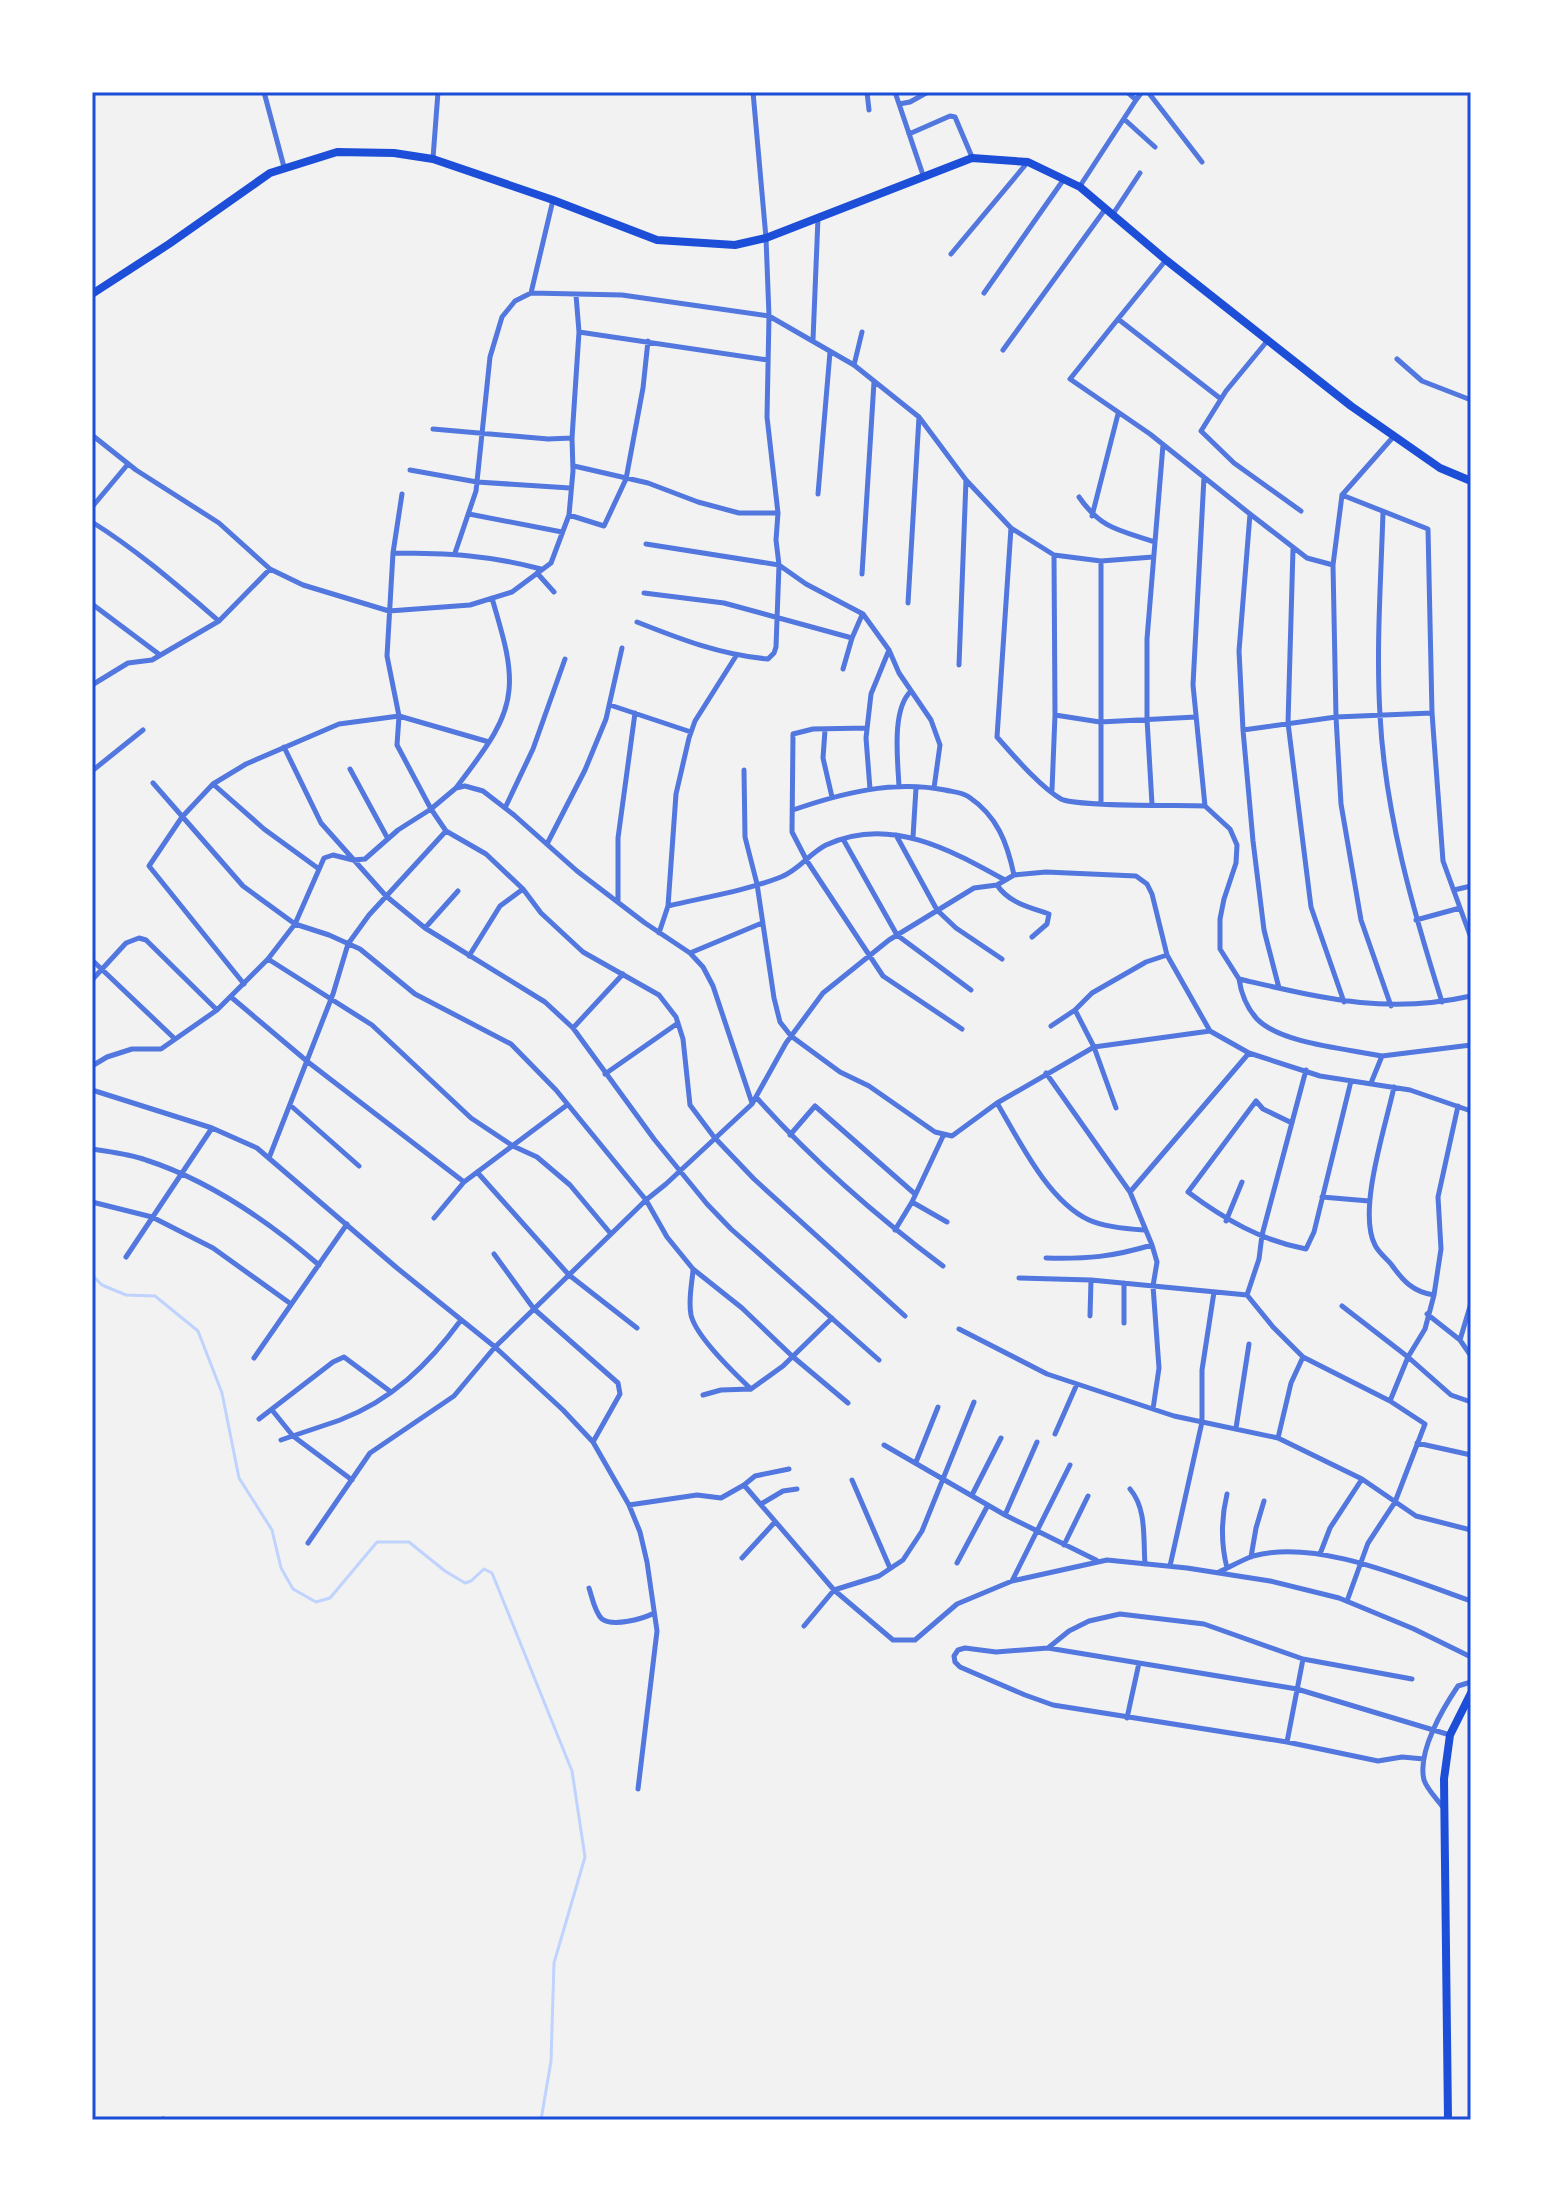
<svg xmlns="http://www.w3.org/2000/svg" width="1563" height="2212" font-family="'Noto Sans',sans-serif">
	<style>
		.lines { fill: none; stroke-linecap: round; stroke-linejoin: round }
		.stream { stroke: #bfd3fe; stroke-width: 3 }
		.minor { stroke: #5277de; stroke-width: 5 }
		.secondary { stroke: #1d4ed8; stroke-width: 8 }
		.neatline { fill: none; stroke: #1d4ed8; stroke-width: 3 }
	</style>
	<rect width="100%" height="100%" fill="#f2f2f2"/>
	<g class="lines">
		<path class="stream" d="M92 1275 102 1285 126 1295 155 1296 198 1331 222 1393 239 1478 272 1530 281 1568 293 1589 316 1602 330 1598 377 1542H409L445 1571 465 1583 471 1581 484 1569 492 1573 572 1771 585 1857 554 1963 551 2061 541 2120"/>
		<path class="minor" d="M264 92 284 167
			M867 92 869 110
			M895 92 923 175
			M1148 92 1202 162
			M1136 100 1142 92
			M899 104 910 102 928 92
			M1124 119 1155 147
			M909 134 950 116 955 117 972 157
			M433 158 438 92
			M1080 186 1136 100 1127 92
			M1113 214 1140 173
			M951 254 1027 163
			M1166 260 1118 319 1221 399
			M531 293 553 200
			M984 293 1064 179
			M1118 319 1070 379 1150 434 1250 514 1239 651 1243 730 1253 841 1264 930 1279 988
			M579 332 768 360
			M813 340 818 218
			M1268 340 1226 391 1201 431 1234 463 1301 511
			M1003 350 1106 208
			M1397 359 1422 381 1471 400
			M854 365 862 332
			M433 429 548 439 572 438
			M92 435 136 470 219 523 270 569 303 585 389 611 470 605 512 592 551 563 569 515 573 471 572 438 579 332 576 295
			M1394 436 1342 495 1428 529 1432 713 1443 861 1471 938
			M574 466 648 483 698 502 739 513H778
			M410 470 477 482 570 488
			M1204 477 1193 685 1205 806 1230 829 1237 845 1236 863 1224 899 1220 919V949L1239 979C1322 998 1386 1015 1471 996
			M402 494 393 553 387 656 399 716 397 745 431 809 446 831 486 854 523 889 541 913 583 952 659 995 676 1017 683 1039 690 1105 714 1137 754 1179 905 1316
			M818 494 830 352
			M1342 495 1333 565 1336 717 1341 804 1361 920 1391 1006
			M1079 497C1101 529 1119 530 1155 542
			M92 507 128 464
			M1383 512C1381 579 1376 648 1380 715 1385 813 1413 910 1442 1002
			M469 514 562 532
			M1250 514 1307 558 1333 565
			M569 515 604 526 626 479 643 388 648 341
			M1092 516 1118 414
			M92 522C137 550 178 586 219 621
			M1011 528 997 737C1013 755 1040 787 1061 799 1076 807 1180 805 1205 806
			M646 544 779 565 806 584 863 614 889 650 899 673 931 720 940 745 934 788
			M1293 549 1288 723 1311 907 1344 1002
			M393 553C447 553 488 555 541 569
			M455 553 476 491 490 357 502 317 515 301 531 293 622 295 769 316 854 365 919 417 966 480 1011 528 1054 555 1101 561 1153 557
			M1101 561V804
			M537 573 554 592
			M862 574 874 382
			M644 593 724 603 852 638
			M908 603 919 417
			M92 604 160 655
			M637 622C680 639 721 655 768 659L774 653 776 647 779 565 776 540 778 513 767 417 769 316 766 238 753 92
			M959 665 966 480
			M843 669 852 638 862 615
			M92 685 128 663 152 660 219 621 270 569
			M610 705 691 732
			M1055 715 1100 722 1196 717
			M867 728 813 729 793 734 792 832 807 861 883 976 962 1029
			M825 730 823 758 832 797
			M1243 730 1336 717 1432 713
			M284 747 321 823 386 896 425 928 545 1002 573 1028 654 1139 707 1204 731 1229 879 1360
			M350 769 388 839
			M744 770 745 837 757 884 774 998 780 1022 791 1036 840 1072 869 1086 935 1132 952 1136 997 1103 1094 1047 1210 1031
			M92 771 143 730
			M153 783 243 886 295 924 329 935 360 949 415 994 511 1044 556 1090 646 1200 667 1237 693 1269 742 1308 792 1356 848 1403
			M213 784 264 829 319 869
			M899 787C898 761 891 710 911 691
			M456 788C477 759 506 727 509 690 512 660 500 627 492 598
			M870 789 866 738 871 694 889 650
			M1052 790 1055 715 1054 555
			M1152 804 1147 719V639L1163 445
			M505 808 533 749 565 659
			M793 810C842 793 893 780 945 790 953 792 962 792 969 797 997 816 1007 842 1014 875
			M896 835 937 910 956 928 1002 959
			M913 837 916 788
			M843 839 897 935 971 990
			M547 844 585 770 606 719 622 648
			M997 885C1009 903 1029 907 1049 914L1047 924 1032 937
			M1454 890 1471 886
			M618 902V838L635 713
			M668 906C706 897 745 891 781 877 799 870 810 853 826 845 889 815 951 850 1005 880
			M1416 920 1460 908
			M425 928 458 891
			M659 933 668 906 676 794 689 738 695 721 736 656
			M690 953 762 923
			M469 956 500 906 523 889
			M268 959 372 1025 471 1118 513 1146 537 1157 570 1185 611 1234
			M92 960 175 1039
			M1239 979C1241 993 1247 1008 1257 1019 1281 1044 1349 1049 1382 1056
			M92 980 126 943 139 938 146 940 217 1010
			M244 984 149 866 182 817 213 784 246 764 339 724 399 716 489 742
			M231 997 308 1062 464 1182
			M1075 1010 1094 1047 1116 1108
			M1051 1026 1075 1010 1092 993 1146 962 1167 955
			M573 1028 623 974
			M92 1066 107 1057 132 1049H161L217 1010 268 959 295 924 324 858 333 855 353 860 365 859 398 830 431 809 456 788 465 786 483 791 514 815 577 871 645 923 690 953 703 967 713 986 752 1103
			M1046 1073 1130 1192 1152 1245 1157 1262 1153 1286 1159 1368 1153 1409
			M605 1074 678 1023
			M1371 1083 1382 1056 1471 1045
			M1394 1087C1386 1125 1357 1211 1375 1245 1378 1252 1386 1258 1391 1264 1403 1281 1413 1292 1434 1295
			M92 1090 212 1128 257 1148 397 1268 495 1347 563 1410 593 1442 629 1505 640 1532 647 1562 657 1631 638 1789
			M756 1097C813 1161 875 1215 943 1266
			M997 1103C1019 1140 1048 1201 1089 1220 1105 1227 1127 1229 1144 1230
			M290 1105 359 1166
			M1292 1123 1263 1109 1256 1101 1188 1192C1224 1219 1262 1241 1306 1249L1314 1232 1351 1081
			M790 1135 815 1106 915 1194
			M92 1149C110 1152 129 1154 146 1160 211 1181 268 1221 319 1265
			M269 1158 333 994 348 944 369 915 446 831
			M477 1172 569 1275 637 1328
			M1130 1192 1249 1053
			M1322 1197 1369 1201
			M92 1202 152 1217 213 1248 291 1304
			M912 1202 947 1222
			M434 1218 464 1182 567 1105
			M1226 1221 1242 1182
			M895 1230 912 1202 944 1134
			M494 1254 534 1309 618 1383 620 1394 593 1442
			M126 1257 212 1128
			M1046 1258C1088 1259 1112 1257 1152 1245
			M693 1270C692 1284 688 1300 691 1315 696 1337 734 1373 751 1389
			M1019 1278 1091 1280 1247 1295 1259 1259 1262 1235 1306 1070
			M1247 1295 1273 1327 1303 1357 1390 1401 1425 1424 1395 1502 1368 1543 1347 1601
			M1342 1306 1408 1357 1451 1395 1471 1402
			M1427 1314 1460 1340 1471 1356
			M1090 1316 1091 1280
			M1124 1323V1283
			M959 1329 1047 1374 1174 1416 1278 1438 1362 1479 1416 1516 1471 1530
			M1460 1340 1471 1303
			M254 1358 347 1224
			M703 1395 721 1390 751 1389 783 1366 832 1318
			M1390 1401 1408 1357 1425 1329 1434 1295 1441 1249 1438 1197 1458 1106
			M272 1410 293 1436 352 1480
			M259 1419 333 1362 344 1357 391 1392
			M1236 1428 1249 1344
			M1055 1434 1077 1384
			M1278 1438 1291 1383 1303 1357
			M281 1440C301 1433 320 1427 340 1420 392 1400 428 1365 461 1320
			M1417 1443 1471 1455
			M884 1445 1005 1515 1096 1560
			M916 1462 938 1407
			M852 1480 890 1568
			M744 1485 755 1476 789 1469
			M1130 1489C1147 1509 1143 1538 1145 1564
			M1227 1494C1221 1519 1221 1544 1227 1568
			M972 1495 1001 1438
			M761 1504 783 1491 797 1489
			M629 1505 697 1495 721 1498 744 1485 834 1590 893 1640H915L957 1604 1012 1581 1107 1560 1187 1568 1270 1581 1339 1598 1414 1629 1471 1657
			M1005 1515 1037 1442
			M308 1543 370 1453 454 1396 495 1347 646 1200 666 1184 752 1104 786 1043 823 993 889 940 974 888 997 885 1014 875 1046 872 1136 876 1147 884 1152 894 1167 955 1210 1031 1249 1053 1320 1076 1410 1090 1471 1111
			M1064 1545 1088 1496
			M1320 1554 1330 1528 1362 1479
			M1251 1557 1256 1528 1264 1501
			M742 1558 775 1522
			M957 1563 988 1505
			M1170 1566 1202 1422V1370L1214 1292
			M1219 1572C1230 1567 1242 1560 1253 1556 1318 1538 1410 1580 1471 1601
			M1012 1581 1070 1465
			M589 1588C592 1597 595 1613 602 1619 613 1627 643 1619 654 1613
			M804 1626 834 1590 879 1576 903 1560 922 1531 974 1402
			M1048 1648 1069 1631 1089 1621 1120 1614 1204 1624 1303 1659 1412 1679
			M1127 1718 1139 1663
			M1287 1742 1303 1659
			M1424 1759 1402 1757 1378 1761 1287 1742 1053 1705 1025 1695 960 1667 955 1662 954 1656 958 1650 965 1648 996 1652 1048 1648 1139 1663 1297 1689 1450 1735
			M1442 1806C1436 1798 1427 1789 1424 1780 1417 1752 1443 1708 1458 1686L1471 1682
			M163 2119 164 2120"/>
		<path class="secondary" d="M92 294 169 244 270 173 337 152 394 153 433 159 553 200 657 240 735 245 766 238 972 158 1028 162 1080 187 1166 260 1351 406 1440 468 1471 481
			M1448 2120 1444 1779 1450 1735 1471 1693"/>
	</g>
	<rect width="1563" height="2212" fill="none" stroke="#ffffff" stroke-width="188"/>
	<rect x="94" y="94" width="1375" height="2024" class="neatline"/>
</svg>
